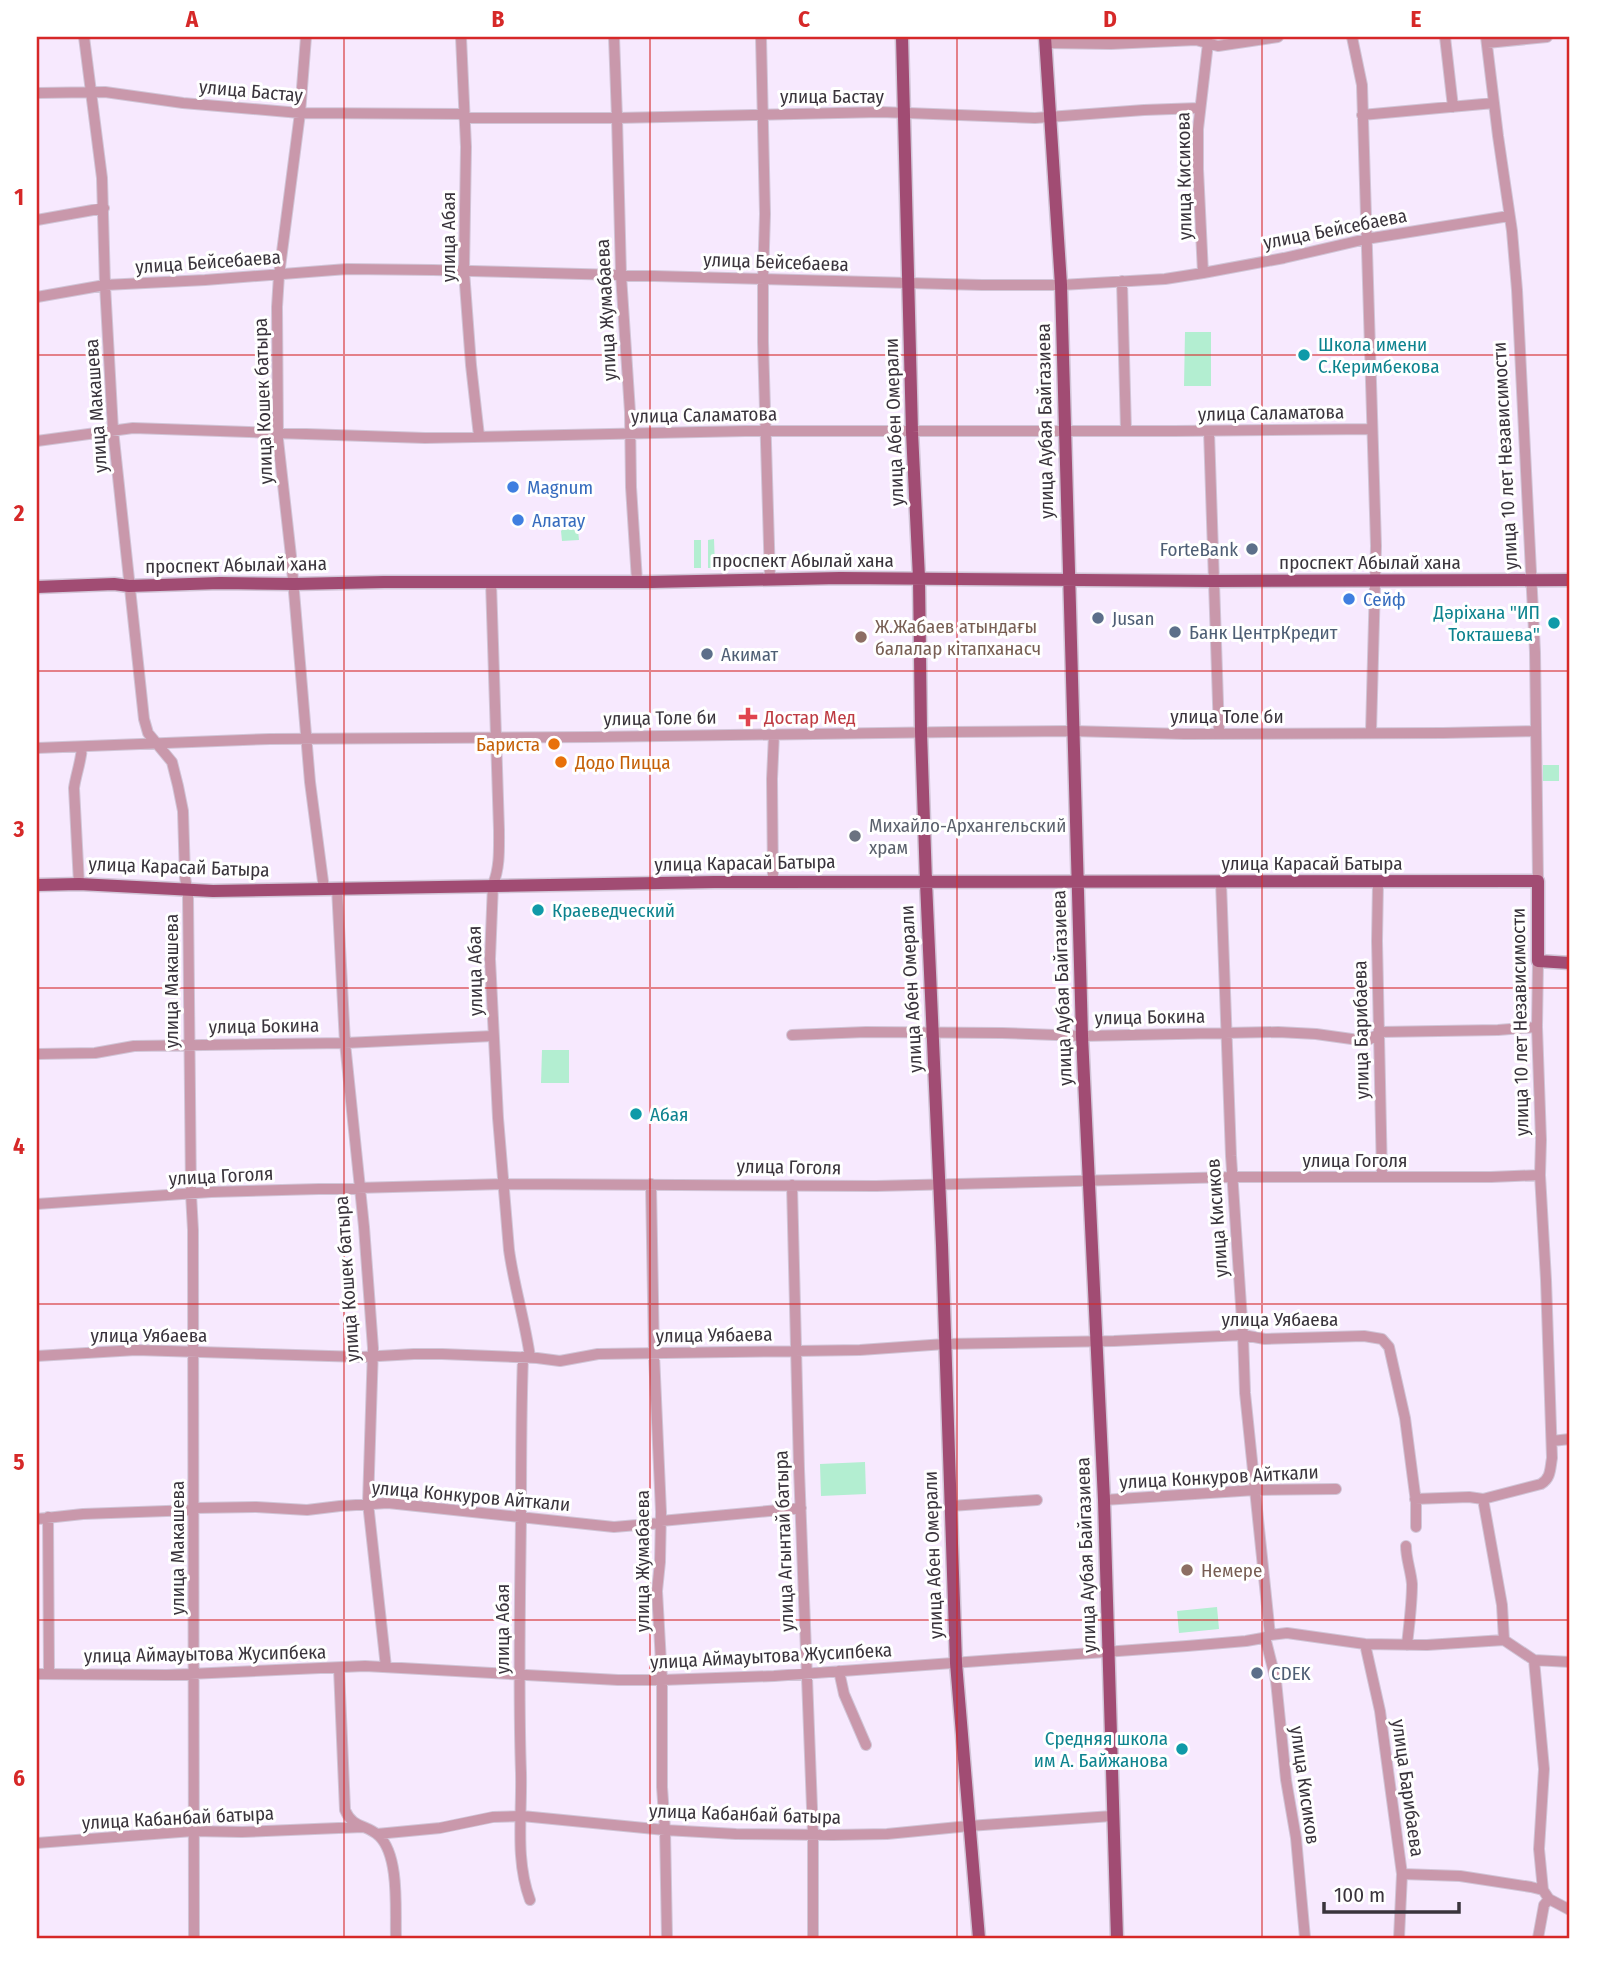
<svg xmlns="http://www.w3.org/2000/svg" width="1607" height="1975" font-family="'Fira Sans Condensed',sans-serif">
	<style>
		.green { fill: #b3eed1 }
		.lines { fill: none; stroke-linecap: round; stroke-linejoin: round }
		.minor-casing { stroke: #d1c5d7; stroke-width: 12 }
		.major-casing { stroke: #d1c5d7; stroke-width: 15 }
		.minor { stroke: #c998ab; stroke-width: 10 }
		.major { stroke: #a14c73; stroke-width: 12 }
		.grid { fill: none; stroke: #d62828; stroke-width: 2; stroke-opacity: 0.55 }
		.culture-dot { fill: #0f9aa8; stroke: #fff; stroke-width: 2.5 }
		.shop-dot { fill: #3f7fe0; stroke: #fff; stroke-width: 2.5 }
		.service-dot { fill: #5c6f8a; stroke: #fff; stroke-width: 2.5 }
		.education-dot { fill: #8d6e63; stroke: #fff; stroke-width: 2.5 }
		.health-dot { fill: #e0444e; stroke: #fff; stroke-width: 2.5 }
		.food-dot { fill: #e8710a; stroke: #fff; stroke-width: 2.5 }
		.worship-dot { fill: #6b7280; stroke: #fff; stroke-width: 2.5 }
		.labels { text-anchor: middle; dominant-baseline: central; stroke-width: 6; stroke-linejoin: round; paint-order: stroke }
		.street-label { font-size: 19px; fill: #3a343c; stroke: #fff }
		.culture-label { font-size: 19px; fill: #0d838f; stroke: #fff; text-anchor: start }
		.shop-label { font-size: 19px; fill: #366cbe; stroke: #fff; text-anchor: start }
		.service-label { font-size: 19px; fill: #4e5e75; stroke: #fff; text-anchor: start }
		.education-label { font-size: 19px; fill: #785e54; stroke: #fff; text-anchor: start }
		.health-label { font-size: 19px; fill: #be3a42; stroke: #fff; text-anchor: start }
		.food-label { font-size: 19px; fill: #c56008; stroke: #fff; text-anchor: end }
		.worship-label { font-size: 19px; fill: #5b616d; stroke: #fff; text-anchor: start }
		.neatline { fill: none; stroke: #d62828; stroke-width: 2.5 }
		.grid-label { font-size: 23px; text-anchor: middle; font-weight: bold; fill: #d62828 }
	</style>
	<rect width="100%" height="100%" fill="#f7e9fe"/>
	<path class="green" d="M1185 332H1211V386H1184Z
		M574 517 577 520 579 540 562 541 561 531Z
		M714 539 715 568H708V540Z
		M694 540H701V568H694Z
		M1543 765H1559V781H1543Z
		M542 1050H569V1083H541Z
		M865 1462 866 1494 821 1496 820 1464Z
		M1217 1607 1219 1629 1179 1633 1177 1611Z"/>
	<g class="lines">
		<g class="minor-casing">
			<path id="minor" d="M84 37 102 178 105 285 113 430 144 719 148 733 172 762 178 786 183 811 185 877 188 896 191 1194 193 1230 194 1938
				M306 37 300 113 279 275 277 307 278 440 291 556 310 782 324 889
				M461 37 466 147 464 271 471 365 479 436
				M614 37 617 118 621 275 630 412 631 487 637 581
				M761 37 765 214 763 279V342L770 579
				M1352 37 1362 85 1376 546 1371 732
				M1445 37 1453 107
				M1486 37 1498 136 1512 231 1517 290 1535 652 1538 881
				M1045 43 1111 44 1196 40 1218 46 1278 37
				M1487 43 1547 37
				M37 93 105 92 183 103 300 113 464 114
				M1362 115 1494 103
				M464 118H617L881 112 1035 118 1144 110 1199 108
				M37 220 104 208
				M1203 273 1198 169V129L1208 43 1205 37
				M1122 281 1126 431
				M37 297 105 285 205 280 347 269 433 270 982 285H1061L1165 279 1203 273 1284 258 1366 239 1509 216
				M1209 431 1219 733
				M37 441 133 428 425 438 745 431H1174L1372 429
				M491 582 499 830C499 848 500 868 493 884L490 959 498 1118 509 1250C514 1286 525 1321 530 1357
				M37 748 270 739 592 737 951 732 1072 731 1184 734 1443 733 1536 731
				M773 882 772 779 774 734
				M1221 882 1231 1156 1243 1335 1245 1393 1270 1635
				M1378 882 1377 941 1382 1177
				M79 884 74 788C76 774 81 762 82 747
				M337 888 345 1043 364 1227 373 1348 368 1503 386 1667
				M1379 1032 1498 1030 1537 1027
				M792 1035 866 1032 1002 1033 1082 1036 1278 1032 1316 1034 1366 1041 1379 1034
				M37 1054 95 1053 134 1046 345 1043 493 1036
				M651 1184 654 1354 661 1512 660 1562 657 1591 662 1680V1787L665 1830 667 1938
				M792 1185 799 1469 813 1834V1938
				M37 1204 211 1192 504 1184 876 1186 1232 1177H1491L1540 1175
				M37 1356 136 1350 362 1357 414 1354H442L537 1358 560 1361 598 1354 860 1350 945 1344 1114 1341 1243 1335 1265 1339 1364 1336 1382 1339 1389 1347 1405 1418 1416 1502V1527
				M523 1357C521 1410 521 1464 521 1517 520 1603 518 1688 521 1773 522 1817 515 1859 530 1900
				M1552 1441 1570 1439
				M1415 1499 1469 1497 1483 1499
				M1104 1500 1255 1490 1336 1489
				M951 1506 1037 1500
				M194 1508 256 1507 307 1510 340 1506 388 1503 614 1527 661 1523
				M48 1517 49 1674
				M37 1519 83 1514 194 1510
				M661 1521 801 1508
				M1406 1546C1406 1559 1411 1571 1412 1584 1412 1605 1409 1625 1407 1645
				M1265 1637 1276 1681 1286 1780 1296 1838 1305 1938
				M1504 1640 1502 1605 1483 1499 1541 1484C1551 1478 1550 1469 1552 1458L1546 1280 1540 1175 1541 1140 1537 1027 1538 961
				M1504 1640 1534 1660 1544 1769 1539 1849 1543 1890 1549 1899 1570 1910
				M1365 1644 1380 1711 1402 1874 1399 1938
				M1534 1660 1570 1662
				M339 1669 345 1810C353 1829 367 1824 379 1836 400 1856 395 1911 396 1938
				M839 1671 844 1694 866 1745
				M37 1674 167 1675 365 1666 618 1680H662L774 1676 1187 1646 1246 1641 1263 1638 1270 1635 1287 1633 1365 1644 1427 1645 1504 1640
				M377 1834 440 1828 493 1817 522 1816 665 1830 736 1834 833 1835 887 1834 969 1826 1112 1816
				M37 1843 193 1831 242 1832 363 1827
				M1402 1874 1460 1876 1531 1887 1543 1890
				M1538 1938 1544 1905 1549 1899"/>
		</g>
		<g class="major-casing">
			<path id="major" d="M902 37 912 432 919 578 921 732 926 882 942 1245 956 1663 979 1938
				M1045 37 1061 285 1082 1036 1104 1500 1117 1938
				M37 587 114 584 129 586 220 583 294 584 384 582H652L840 578 1213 581 1570 580
				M37 885 79 884 213 891 714 882 1538 881V961L1570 963"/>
		</g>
		<use href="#minor" class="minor"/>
		<use href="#major" class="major"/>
	</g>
	<path class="grid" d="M344 37V1938M650 37V1938M957 37V1938M1262 37V1938M37 355H1570M37 671H1570M37 988H1570M37 1304H1570M37 1620H1570"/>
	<g class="culture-dot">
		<circle cx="1304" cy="355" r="7"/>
		<circle cx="1554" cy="623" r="7"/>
		<circle cx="538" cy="910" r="7"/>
		<circle cx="636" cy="1114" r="7"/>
		<circle cx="1182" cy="1749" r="7"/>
	</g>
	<g class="shop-dot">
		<circle cx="513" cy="487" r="7"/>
		<circle cx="518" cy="520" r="7"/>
		<circle cx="1349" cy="599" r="7"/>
	</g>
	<g class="service-dot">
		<circle cx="1252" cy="549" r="7"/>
		<circle cx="1098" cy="618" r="7"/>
		<circle cx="1175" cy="632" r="7"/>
		<circle cx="707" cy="654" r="7"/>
		<circle cx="1257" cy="1673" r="7"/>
	</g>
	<g class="education-dot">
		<circle cx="861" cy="637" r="7"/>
		<circle cx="1187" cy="1570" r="7"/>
	</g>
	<path class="health-dot" d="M744.5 706.5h7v7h7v7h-7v7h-7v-7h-7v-7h7z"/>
	<g class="food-dot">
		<circle cx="554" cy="744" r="7"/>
		<circle cx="561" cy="762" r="7"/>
	</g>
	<circle class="worship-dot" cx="855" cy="836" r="7"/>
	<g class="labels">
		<g class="street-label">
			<text transform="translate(251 91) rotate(5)">улица Бастау</text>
			<text x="832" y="96">улица Бастау</text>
			<text transform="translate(1184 176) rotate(-91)">улица Кисикова</text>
			<text transform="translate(1335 229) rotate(-11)">улица Бейсебаева</text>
			<text transform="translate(448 237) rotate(-90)">улица Абая</text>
			<text transform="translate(208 262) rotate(-4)">улица Бейсебаева</text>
			<text transform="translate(776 262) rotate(2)">улица Бейсебаева</text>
			<text transform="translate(606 310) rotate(-93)">улица Жумабаева</text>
			<text transform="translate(263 401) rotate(-92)">улица Кошек батыра</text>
			<text transform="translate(96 406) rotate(-94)">улица Макашева</text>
			<text transform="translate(1271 413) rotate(-1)">улица Саламатова</text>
			<text transform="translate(704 415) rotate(-1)">улица Саламатова</text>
			<text transform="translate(1045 421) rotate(-91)">улица Аубая Байгазиева</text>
			<text transform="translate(894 422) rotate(-92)">улица Абен Омерали</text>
			<text transform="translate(1505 456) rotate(-93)">улица 10 лет Независимости</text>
			<text x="803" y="560">проспект Абылай хана</text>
			<text x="1370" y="562">проспект Абылай хана</text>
			<text transform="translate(236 565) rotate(-1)">проспект Абылай хана</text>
			<text x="1227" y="716">улица Толе би</text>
			<text transform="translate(660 718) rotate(-1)">улица Толе би</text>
			<text transform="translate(745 863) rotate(-1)">улица Карасай Батыра</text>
			<text x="1312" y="863">улица Карасай Батыра</text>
			<text transform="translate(179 867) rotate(2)">улица Карасай Батыра</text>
			<text transform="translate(475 971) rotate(-91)">улица Абая</text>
			<text transform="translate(171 981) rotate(-90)">улица Макашева</text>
			<text transform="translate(1062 988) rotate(-92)">улица Аубая Байгазиева</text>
			<text transform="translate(911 989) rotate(-93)">улица Абен Омерали</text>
			<text transform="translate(1150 1017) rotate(-1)">улица Бокина</text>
			<text transform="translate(1520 1022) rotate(-91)">улица 10 лет Независимости</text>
			<text transform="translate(264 1026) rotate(-1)">улица Бокина</text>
			<text transform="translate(1361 1030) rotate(-91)">улица Барибаева</text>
			<text x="1355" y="1160">улица Гоголя</text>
			<text transform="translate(789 1167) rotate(1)">улица Гоголя</text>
			<text transform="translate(221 1176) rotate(-3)">улица Гоголя</text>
			<text transform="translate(1217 1218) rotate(-94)">улица Кисиков</text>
			<text transform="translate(347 1279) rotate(-94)">улица Кошек батыра</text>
			<text x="1280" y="1319">улица Уябаева</text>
			<text x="149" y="1335">улица Уябаева</text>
			<text transform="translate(714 1335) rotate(-1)">улица Уябаева</text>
			<text transform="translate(1219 1477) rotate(-3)">улица Конкуров Айткали</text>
			<text transform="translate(471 1496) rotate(5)">улица Конкуров Айткали</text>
			<text transform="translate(784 1541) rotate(-92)">улица Агынтай батыра</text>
			<text transform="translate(177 1548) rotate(-90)">улица Макашева</text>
			<text transform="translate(933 1555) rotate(-92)">улица Абен Омерали</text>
			<text transform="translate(1086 1555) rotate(-92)">улица Аубая Байгазиева</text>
			<text transform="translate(642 1561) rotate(-90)">улица Жумабаева</text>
			<text transform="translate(502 1629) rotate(-90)">улица Абая</text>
			<text transform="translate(205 1654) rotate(-1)">улица Аймауытова Жусипбека</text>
			<text transform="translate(771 1656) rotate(-3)">улица Аймауытова Жусипбека</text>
			<text transform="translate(1305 1785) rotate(82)">улица Кисиков</text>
			<text transform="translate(1408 1788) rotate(82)">улица Барибаева</text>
			<text transform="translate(745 1814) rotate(2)">улица Кабанбай батыра</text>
			<text transform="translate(178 1818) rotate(-3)">улица Кабанбай батыра</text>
		</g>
		<g class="culture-label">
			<text x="1318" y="344">Школа имени<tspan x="1318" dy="22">С.Керимбекова</tspan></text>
			<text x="1540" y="612" text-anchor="end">Дәріхана "ИП<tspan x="1540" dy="22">Токташева"</tspan></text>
			<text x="552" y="910">Краеведческий</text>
			<text x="650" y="1114">Абая</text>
			<text x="1168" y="1738" text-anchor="end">Средняя школа<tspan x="1168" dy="22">им А. Байжанова</tspan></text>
		</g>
		<g class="shop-label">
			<text x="527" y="487">Magnum</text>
			<text x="532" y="520">Алатау</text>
			<text x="1363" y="599">Сейф</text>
		</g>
		<g class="service-label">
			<text x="1238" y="549" text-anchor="end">ForteBank</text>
			<text x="1112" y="618">Jusan</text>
			<text x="1189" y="632">Банк ЦентрКредит</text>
			<text x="721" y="654">Акимат</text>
			<text x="1271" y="1673">CDEK</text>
		</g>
		<g class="education-label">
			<text x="875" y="626">Ж.Жабаев атындағы<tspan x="875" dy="22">балалар кітапханасч</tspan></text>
			<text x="1201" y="1570">Немере</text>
		</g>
		<g class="health-label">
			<text x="764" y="717">Достар Мед</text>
		</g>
		<g class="food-label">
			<text x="540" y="744">Бариста</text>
			<text x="575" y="762" text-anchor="start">Додо Пицца</text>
		</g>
		<g class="worship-label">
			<text x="869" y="825">Михайло-Архангельский<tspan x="869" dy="22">храм</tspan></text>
		</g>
	</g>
	<rect width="1607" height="1975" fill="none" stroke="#ffffff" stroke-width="77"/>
	<path d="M1324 1902v10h135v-10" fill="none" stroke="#3a343c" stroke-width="3.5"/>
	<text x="1334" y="1902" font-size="21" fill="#3a343c" stroke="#ffffff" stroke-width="5" paint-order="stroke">100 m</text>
	<rect x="38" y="38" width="1530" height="1899" class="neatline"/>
	<g class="grid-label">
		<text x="192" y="27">A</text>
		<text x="498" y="27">B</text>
		<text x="804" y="27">C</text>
		<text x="1110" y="27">D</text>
		<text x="1416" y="27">E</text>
		<text x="19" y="205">1</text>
		<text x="19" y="521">2</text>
		<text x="19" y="837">3</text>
		<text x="19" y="1154">4</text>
		<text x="19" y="1470">5</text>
		<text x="19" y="1786">6</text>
	</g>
</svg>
